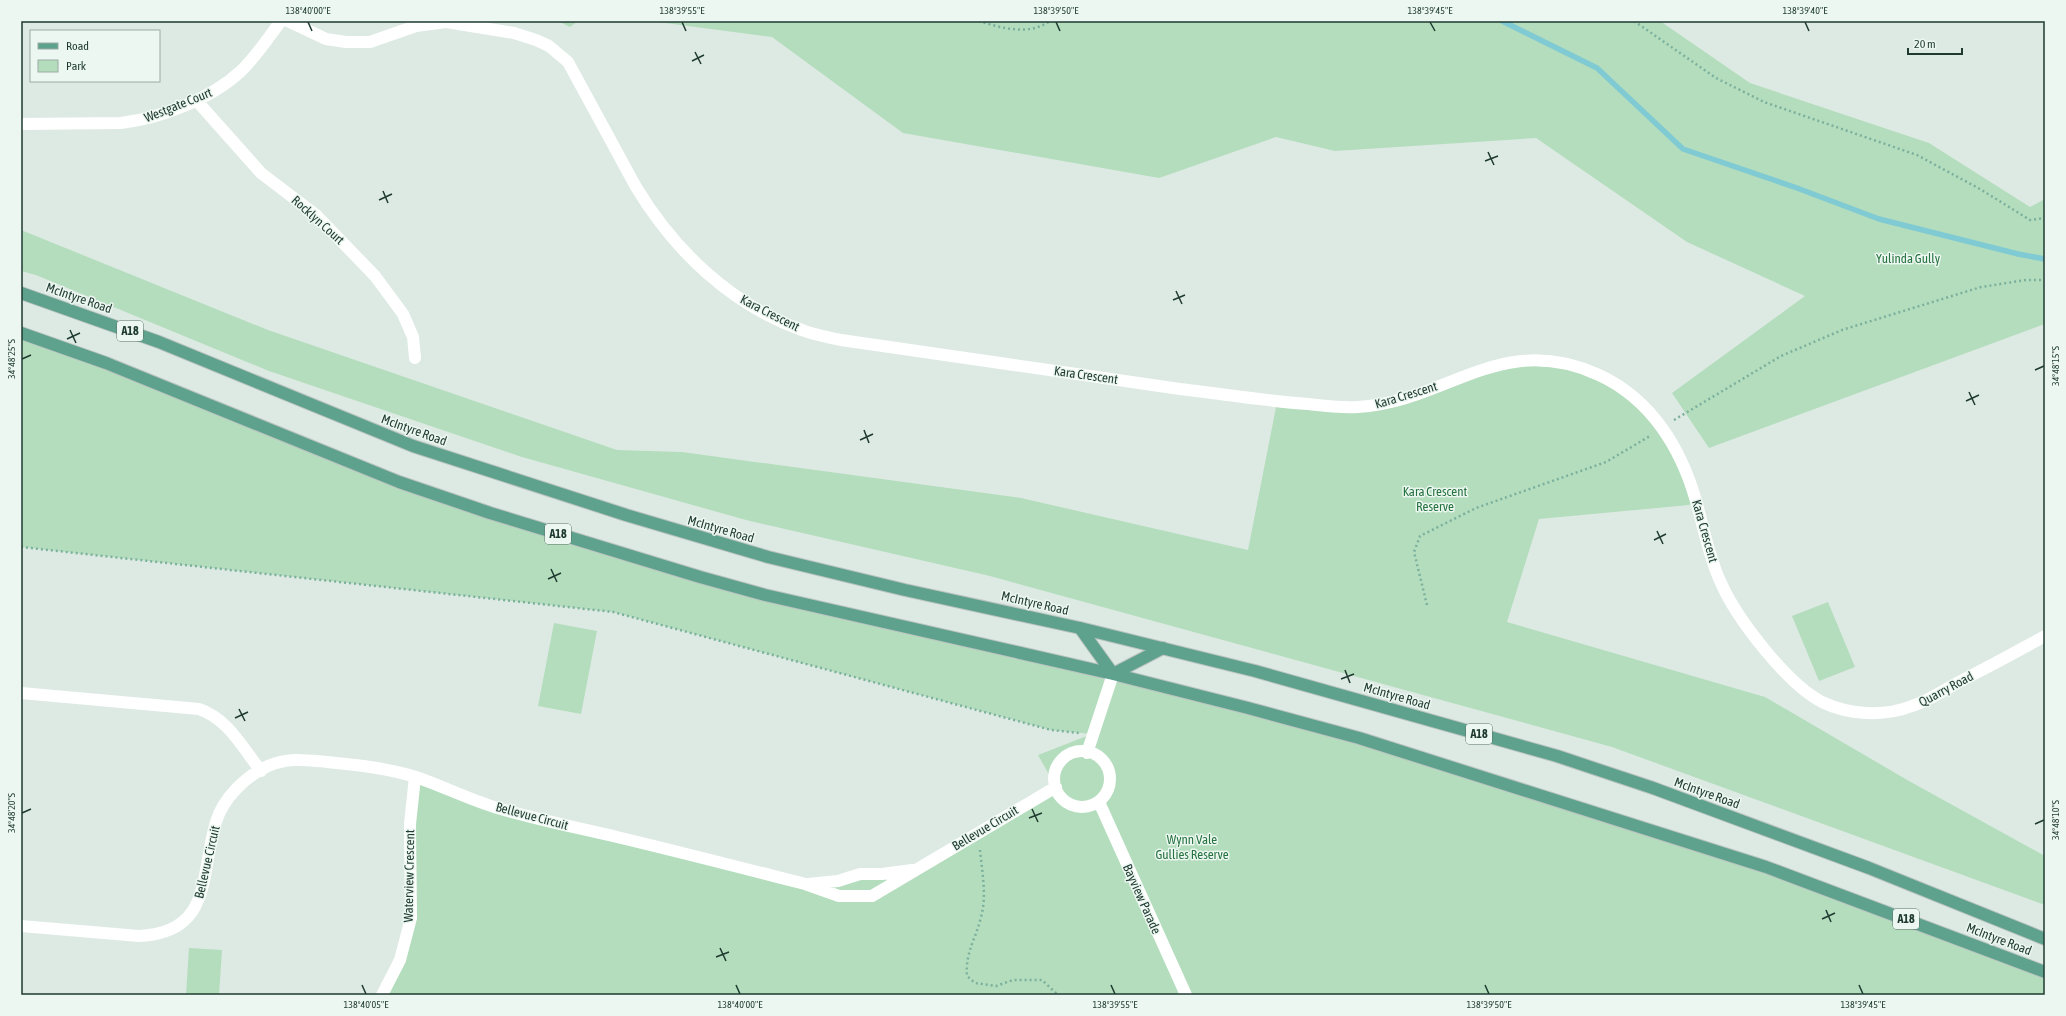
<svg xmlns="http://www.w3.org/2000/svg" width="2066" height="1016" font-family="'Asap Condensed',sans-serif">
	<style>
		.green { fill: #b4ddbd }
		.lines { fill: none; stroke-linecap: round; stroke-linejoin: round }
		.stream { stroke: #80cad3; stroke-width: 5.5 }
		.major-casing { stroke: #bcc4c1; stroke-width: 14 }
		.path { stroke: #7bb09d; stroke-width: 2.5; stroke-dasharray: 2 3; stroke-linecap: butt }
		.minor { stroke: #fff; stroke-width: 12 }
		.major { stroke: #5ea28e; stroke-width: 12 }
		.ticks { fill: none; stroke: #1e3a31; stroke-width: 1.5 }
		.labels { text-anchor: middle; dominant-baseline: central; stroke-width: 3; stroke-linejoin: round; paint-order: stroke }
		.shield { fill: #edf7f1; stroke: #5c736b; stroke-width: 1 }
		.shield-label { font-size: 12px; font-weight: bold; fill: #1e3a31 }
		.street-label { font-size: 13px; fill: #1e3a31; stroke: #edf7f1 }
		.park-label { font-size: 13px; fill: #267341; stroke: #edf7f1 }
		.neatline { fill: none; stroke: #1e3a31; stroke-width: 1.5 }
		.ticks-label { font-size: 10px; text-anchor: middle; fill: #1e3a31 }
	</style>
	<rect width="100%" height="100%" fill="#ddeae3"/>
	<path class="green" d="M558 21H578L570 27Z
		M650 21H1660L1750 83 1929 143 2030 207 2045 199V324L1709 448 1672 393 1805 296 1687 242 1536 138 1335 151 1276 137 1159 178 903 133 772 37Z
		M21 230 268 330 617 450 682 452 1021 498 1248 550 1277 402 1361 407 1501 364 1582 369 1649 411 1696 501 1689 505 1539 519 1507 622 1765 697 1909 781 2045 856V905L1612 747 990 576 746 520 522 457 269 371 36 275 21 271Z
		M21 333 339 457 646 561 1248 708 1766 867 2045 972V995H382L406 939 415 777 472 798 805 884 915 869 1056 787 1038 755 1092 734 1051 730 613 612 21 547Z
		M1828 602 1855 667 1819 681 1792 616Z
		M554 623 597 631 581 714 538 706Z
		M189 948 222 950 219 995H186Z"/>
	<g class="lines">
		<path class="stream" d="M1502 21 1597 68 1683 149 1797 188 1879 219 2018 254 2045 259"/>
		<g class="major-casing">
			<path id="major" d="M21 293 159 342 413 446 626 515 768 557 905 590 1080 628 1255 671 1557 756 1653 788 1869 868 2045 939
				M21 333 106 363 399 482 490 513 700 577 765 595 1113 674 1248 708 1359 738 1766 867 2045 972
				M1080 628 1113 674
				M1113 674 1163 648"/>
		</g>
		<path class="path" d="M979 21C1001 28 1029 36 1050 21
			M1634 21 1716 78 1764 102 1917 155 1980 189 2030 220 2045 218
			M1674 420 1781 356 1842 330 1981 287 2026 280H2045
			M21 547 613 612 1051 730 1079 733
			M1427 605 1414 552 1420 536 1476 508 1606 462 1650 436
			M980 850C982 871 987 896 981 917 976 939 965 952 967 976L975 983 996 986 1013 980H1042L1058 995"/>
		<path class="minor" d="M288 21 326 39 346 42H370L416 26 446 22 514 33 536 40 549 46 568 62 636 187C674 250 731 305 802 330 814 335 828 337 841 340 954 356 1067 373 1180 389 1223 394 1265 401 1308 404 1325 406 1341 408 1358 407 1447 402 1501 330 1599 375 1651 399 1681 448 1696 501 1704 529 1709 558 1721 583 1737 619 1787 684 1822 702 1849 715 1884 717 1912 706 1928 701 1943 691 1957 683 1986 668 2016 652 2045 636
			M196 100 261 173 316 215 375 276 403 314 413 337 415 358
			M21 124 121 123C161 118 211 99 241 71 256 57 268 38 281 21
			M21 693 199 709C227 718 243 748 261 771
			M1054 779a28 28 0 1 1 56 0a28 28 0 1 1-56 0Z
			M1087 753 1113 674
			M1099 802 1186 995
			M808 884 838 881 860 874H882L912 870
			M21 926 139 936C213 933 200 874 216 822 223 798 246 776 268 766 288 757 306 760 327 762 357 765 387 768 416 777 445 787 472 801 501 809 539 820 579 828 617 837 680 852 742 868 805 884L839 896H872L1056 787
			M382 995 400 960 411 918 410 824 415 777"/>
		<use href="#major" class="major"/>
	</g>
	<path class="ticks" d="M308 22 312 31M682 22 686 31M1056 22 1060 31M1430 22 1435 31M1805 22 1809 31M695 52 701 64M692 61 704 55M1488 152 1494 165M1485 161 1498 156M383 191 388 203M379 200 392 194M1176 291 1182 304M1173 300 1185 295M70 330 76 343M67 339 80 333M22 359 31 355M2035 370 2044 366M1969 392 1975 405M1966 401 1979 395M864 430 869 443M860 440 873 434M1657 531 1663 544M1654 540 1666 534M551 569 557 582M548 579 561 573M1345 670 1350 683M1341 679 1354 674M239 709 245 721M235 718 248 712M1032 809 1038 822M22 813 31 809M1029 818 1042 813M2035 824 2044 820M1826 910 1831 922M1822 919 1835 913M720 948 726 961M716 957 729 952M362 985 366 994M736 985 740 994M1111 985 1115 994M1485 985 1489 994M1859 985 1863 994"/>
	<g class="labels">
		<g class="shield">
			<rect x="117" y="321" width="26" height="20" rx="3"/>
			<rect x="545" y="524" width="26" height="20" rx="3"/>
			<rect x="1466" y="724" width="26" height="20" rx="3"/>
			<rect x="1893" y="909" width="26" height="20" rx="3"/>
		</g>
		<g class="shield-label">
			<text x="130" y="331">A18</text>
			<text x="558" y="534">A18</text>
			<text x="1479" y="734">A18</text>
			<text x="1906" y="919">A18</text>
		</g>
		<g class="street-label">
			<text transform="translate(178 105) rotate(-22)">Westgate Court</text>
			<text transform="translate(318 220) rotate(42)">Rocklyn Court</text>
			<text transform="translate(79 298) rotate(19)">McIntyre Road</text>
			<text transform="translate(770 313) rotate(27)">Kara Crescent</text>
			<text transform="translate(1086 375) rotate(8)">Kara Crescent</text>
			<text transform="translate(1406 395) rotate(-17)">Kara Crescent</text>
			<text transform="translate(414 430) rotate(20)">McIntyre Road</text>
			<text transform="translate(721 529) rotate(16)">McIntyre Road</text>
			<text transform="translate(1705 531) rotate(74)">Kara Crescent</text>
			<text transform="translate(1035 603) rotate(13)">McIntyre Road</text>
			<text transform="translate(1946 689) rotate(-28)">Quarry Road</text>
			<text transform="translate(1397 696) rotate(16)">McIntyre Road</text>
			<text transform="translate(1707 793) rotate(20)">McIntyre Road</text>
			<text transform="translate(532 816) rotate(15)">Bellevue Circuit</text>
			<text transform="translate(985 828) rotate(-31)">Bellevue Circuit</text>
			<text transform="translate(207 862) rotate(-77)">Bellevue Circuit</text>
			<text transform="translate(409 876) rotate(-89)">Waterview Crescent</text>
			<text transform="translate(1142 899) rotate(66)">Bayview Parade</text>
			<text transform="translate(1999 939) rotate(21)">McIntyre Road</text>
		</g>
		<g class="park-label">
			<text x="1908" y="258">Yulinda Gully</text>
			<text x="1435" y="491">Kara Crescent<tspan x="1435" dy="15">Reserve</tspan></text>
			<text x="1192" y="839">Wynn Vale<tspan x="1192" dy="15">Gullies Reserve</tspan></text>
		</g>
	</g>
	<rect width="2066" height="1016" fill="none" stroke="#edf7f1" stroke-width="44"/>
	<rect x="30" y="30" width="130" height="52" fill="#edf7f1" stroke="#9aaba4"/>
	<rect x="38" y="43" width="20" height="6" fill="#5ea28e" stroke="#9aaba4"/>
	<text x="66" y="50" font-size="12" fill="#1e3a31">Road</text>
	<rect x="38" y="60" width="20" height="12" fill="#b4ddbd" stroke="#9aaba4"/>
	<text x="66" y="70" font-size="12" fill="#1e3a31">Park</text>
	<path d="M1908 48v6h54v-6" fill="none" stroke="#1e3a31" stroke-width="2"/>
	<text x="1914" y="48" font-size="12" fill="#1e3a31" stroke="#edf7f1" stroke-width="3" paint-order="stroke">20 m</text>
	<rect x="22" y="22" width="2022" height="972" class="neatline"/>
	<g class="ticks-label">
		<text x="308" y="14">138°40'00"E</text>
		<text x="682" y="14">138°39'55"E</text>
		<text x="1056" y="14">138°39'50"E</text>
		<text x="1430" y="14">138°39'45"E</text>
		<text x="1805" y="14">138°39'40"E</text>
		<text transform="translate(11 359) rotate(-90)" y="4">34°48'25"S</text>
		<text transform="translate(2055 366) rotate(-90)" y="4">34°48'15"S</text>
		<text transform="translate(11 813) rotate(-90)" y="4">34°48'20"S</text>
		<text transform="translate(2055 820) rotate(-90)" y="4">34°48'10"S</text>
		<text x="366" y="1008">138°40'05"E</text>
		<text x="740" y="1008">138°40'00"E</text>
		<text x="1115" y="1008">138°39'55"E</text>
		<text x="1489" y="1008">138°39'50"E</text>
		<text x="1863" y="1008">138°39'45"E</text>
	</g>
</svg>
